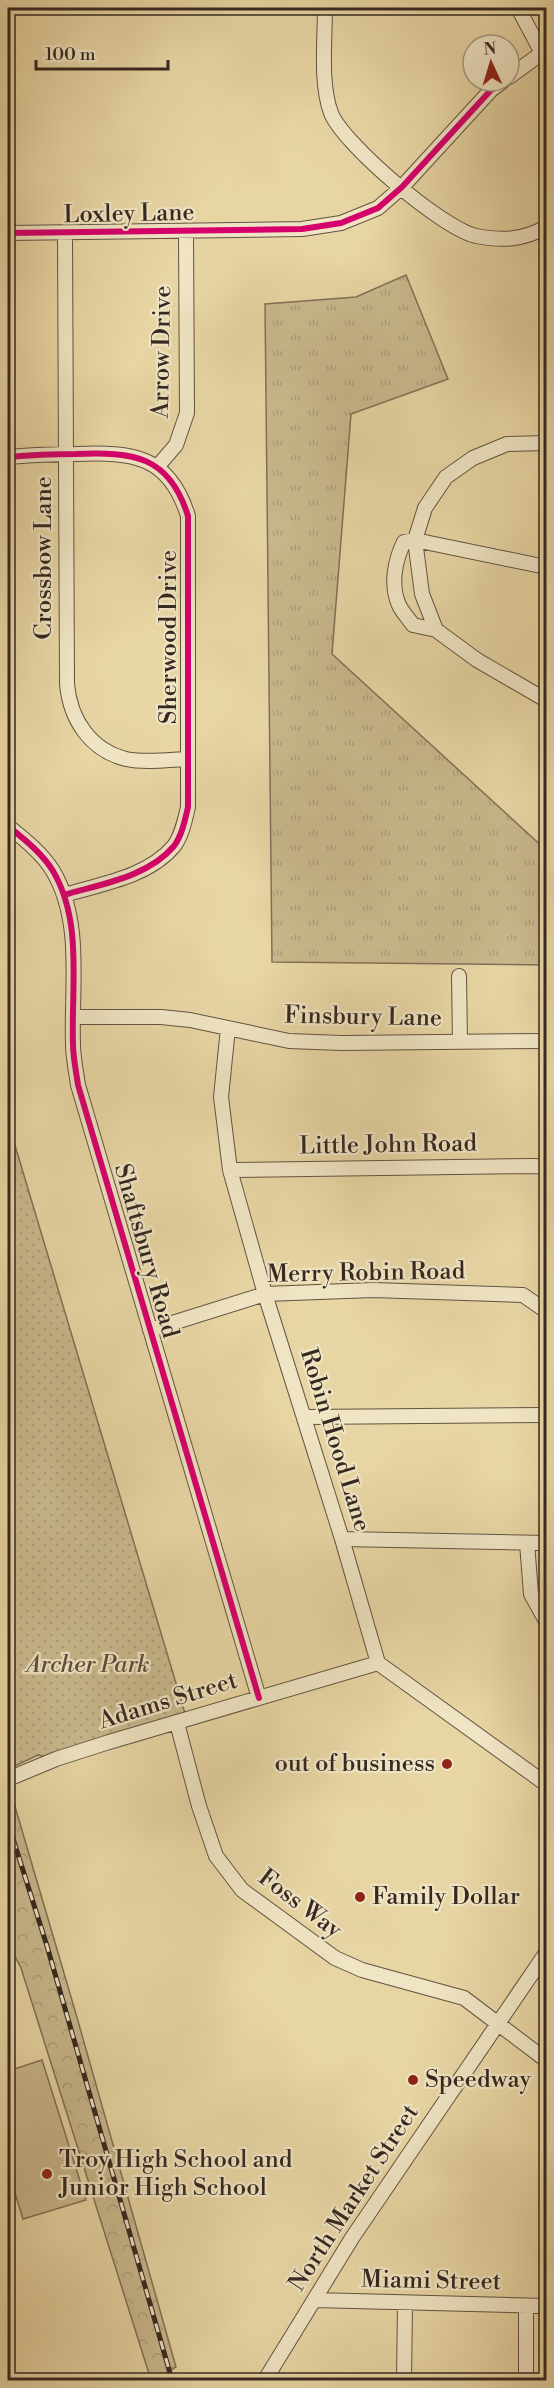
<svg xmlns="http://www.w3.org/2000/svg" width="554" height="2388" font-family="'Libre Bodoni',serif">
	<style>
		.grass { fill: url(#grass-tufts); stroke: #807057; stroke-width: 1.5 }
		.forest { fill: url(#forest-crowns); stroke: #807057; stroke-width: 1.5 }
		.park { fill: url(#park-dots); stroke: #807057; stroke-width: 1.5 }
		.pitch { fill: #c9b88d; stroke: #807057; stroke-width: 1.5 }
		.lines { fill: none; stroke-linecap: round; stroke-linejoin: round }
		.minor-casing { stroke: #625342; stroke-width: 16 }
		.minor { stroke: #efe4c3; stroke-width: 14 }
		.rail-casing { stroke: #362821; stroke-width: 5 }
		.rail { stroke: #efe4c3; stroke-width: 3; stroke-dasharray: 9; stroke-linecap: butt }
		.cycleway-casing { stroke: #efe4c3; stroke-width: 10 }
		.cycleway { stroke: #d6006c; stroke-width: 6 }
		.poi-dot { fill: #8f2418; stroke: #efe4c3; stroke-width: 2 }
		.labels { text-anchor: middle; dominant-baseline: central; stroke-width: 4.5; stroke-linejoin: round; paint-order: stroke }
		.street-label { font-size: 24px; fill: #362821; stroke: #efe4c3 }
		.park-label { font-size: 24px; font-style: italic; fill: #5b4c3c; stroke: #efe4c3 }
		.poi-label { font-size: 24px; fill: #362821; stroke: #efe4c3; text-anchor: start }
	</style>
	<defs>
		<pattern id="grass-tufts" width="24" height="20" patternUnits="userSpaceOnUse" patternTransform="scale(1.5)"><rect width="24" height="20" fill="#c9b88d"/><path d="M3 7l-1-3M5 7V3M7 7l1-3M15 17l-1-3M17 17v-4M19 17l1-3" fill="none" stroke="#ad9e79"/></pattern>
		<pattern id="forest-crowns" width="20" height="18" patternUnits="userSpaceOnUse" patternTransform="scale(1.5)"><rect width="20" height="18" fill="#c9b88d"/><path d="M2 6a3 3 0 1 1 6 0M12 15a3 3 0 1 1 6 0" fill="none" stroke="#ad9e79"/></pattern>
		<pattern id="park-dots" width="8" height="8" patternUnits="userSpaceOnUse" patternTransform="scale(1.5)"><rect width="8" height="8" fill="#c9b88d"/><path d="M2 2h.1M6 6h.1" fill="none" stroke="#ad9e79" stroke-width="1.8" stroke-linecap="round"/></pattern>
	</defs>
	<rect width="100%" height="100%" fill="#e7d5a3"/>
	<filter id="stains"><feTurbulence type="fractalNoise" baseFrequency=".00333" numOctaves="4"/><feColorMatrix values="0 0 0 0 .2 0 0 0 0 .09 0 0 0 0 .02 0 0 0 .5 -.17"/></filter>
	<radialGradient id="worn" r=".72"><stop offset=".6" stop-color="#630" stop-opacity="0"/><stop offset="1" stop-color="#630" stop-opacity=".3"/></radialGradient>
	<path class="grass" d="M406 275 448 379 351 414 332 654 546 850V965L272 962 265 304 356 297Z"/>
	<path class="forest" d="M11 1793 76 2014 176 2367 156 2380H151L21 1968 8 1943V1794Z"/>
	<path class="park" d="M8 1122 187 1720 56 1759 38 1755 8 1769Z"/>
	<path class="pitch" d="M42 2060 86 2200 23 2219 8 2170V2071Z"/>
	<g class="lines">
		<g class="minor-casing">
			<path id="minor" d="M325 8C325 39 320 84 331 113 343 144 443 229 476 236 503 241 523 240 546 227
				M518 8 542 53
				M509 77 546 50
				M8 233 302 229 341 223 378 208 402 187 491 90 503 81
				M65 233 67 684C70 719 90 750 126 759 145 763 167 760 187 759
				M546 443 507 444 473 458 446 477 425 508 415 540 422 594 436 630 477 660 546 700
				M8 457C30 455 53 454 76 454 133 452 169 455 188 516V807C185 820 182 835 174 846 148 877 101 884 64 895
				M158 466 176 445 187 413 186 232
				M436 630 413 625C409 619 402 612 399 605 390 585 395 560 404 542L415 540 546 567
				M8 826C24 839 42 853 53 871 83 922 71 987 73 1044 73 1057 76 1071 78 1085L259 1698
				M459 976 460 1042
				M73 1017H161L190 1020 289 1041 342 1043 546 1041
				M228 1028 221 1097 230 1170 265 1294 342 1539 378 1663 546 1784
				M230 1170 536 1166 546 1168
				M150 1330 265 1294 373 1290 523 1295 546 1311
				M305 1417 546 1415
				M342 1539 546 1543
				M527 1543 531 1594 546 1621
				M177 1723 199 1806 216 1856 242 1890 335 1958 362 1970 464 1998 546 2060
				M8 1779 56 1759 109 1742 378 1663
				M314 2300 546 2306
				M265 2380 352 2238 546 1953
				M404 2380 405 2304
				M526 2380V2306"/>
		</g>
		<use href="#minor" class="minor"/>
		<g class="rail-casing">
			<path id="rail" d="M8 1823 47 1946 172 2380"/>
		</g>
		<use href="#rail" class="rail"/>
		<g class="cycleway-casing">
			<path id="cycleway" d="M8 233 302 229 341 223 378 208 402 187 491 90 503 81
				M8 457C30 455 53 454 76 454 133 452 169 455 188 516V807C185 820 182 835 174 846 148 877 101 884 64 895
				M8 826C24 839 42 853 53 871 83 922 71 987 73 1044 73 1057 76 1071 78 1085L259 1698"/>
		</g>
		<use href="#cycleway" class="cycleway"/>
	</g>
	<g class="poi-dot">
		<circle cx="447" cy="1764" r="6"/>
		<circle cx="360" cy="1897" r="6"/>
		<circle cx="413" cy="2080" r="6"/>
		<circle cx="47" cy="2174" r="6"/>
	</g>
	<g class="labels">
		<g class="street-label">
			<text transform="translate(129 214) rotate(-1)">Loxley Lane</text>
			<text transform="translate(162 352) rotate(-89)">Arrow Drive</text>
			<text transform="translate(44 558) rotate(-90)">Crossbow Lane</text>
			<text transform="translate(169 637) rotate(-90)">Sherwood Drive</text>
			<text transform="translate(363 1017) rotate(1)">Finsbury Lane</text>
			<text transform="translate(388 1145) rotate(-1)">Little John Road</text>
			<text transform="translate(146 1251) rotate(74)">Shaftsbury Road</text>
			<text transform="translate(366 1273) rotate(-1)">Merry Robin Road</text>
			<text transform="translate(335 1440) rotate(73)">Robin Hood Lane</text>
			<text transform="translate(168 1701) rotate(-17)">Adams Street</text>
			<text transform="translate(300 1904) rotate(37)">Foss Way</text>
			<text transform="translate(354 2198) rotate(-57)">North Market Street</text>
			<text transform="translate(431 2281) rotate(1)">Miami Street</text>
		</g>
		<g class="park-label">
			<text x="88" y="1665">Archer Park</text>
		</g>
		<g class="poi-label">
			<text x="435" y="1764" text-anchor="end">out of business</text>
			<text x="372" y="1897">Family Dollar</text>
			<text x="425" y="2080">Speedway</text>
			<text x="59" y="2160">Troy High School and<tspan x="59" dy="28">Junior High School</tspan></text>
		</g>
	</g>
	<rect width="554" height="2388" fill="none" stroke="#e7d5a3" stroke-width="30"/>
	<rect x="9" y="9" width="536" height="2370" fill="none" stroke="#362821" stroke-width="3"/>
	<rect x="15" y="15" width="524" height="2358" fill="none" stroke="#362821" stroke-width="1.5"/>
	<g transform="translate(491 63) rotate(356)"><circle r="28" fill="#efe4c3" stroke="#a59982" stroke-width="1.5"/>
	<path d="M0-4.5L10 22L0 15L-10 22Z" fill="#8f2418"/>
	<text y="-9" font-size="16" font-weight="bold" text-anchor="middle" fill="#362821">N</text>
	</g>
	<path d="M36 60v9h132v-9" fill="none" stroke="#362821" stroke-width="3"/>
	<text x="45" y="60" font-size="18" fill="#362821" stroke="#efe4c3" stroke-width="4.5" paint-order="stroke">100 m</text>
	<rect width="100%" height="100%" filter="url(#stains)"/>
	<rect width="100%" height="100%" fill="url(#worn)"/>
</svg>
